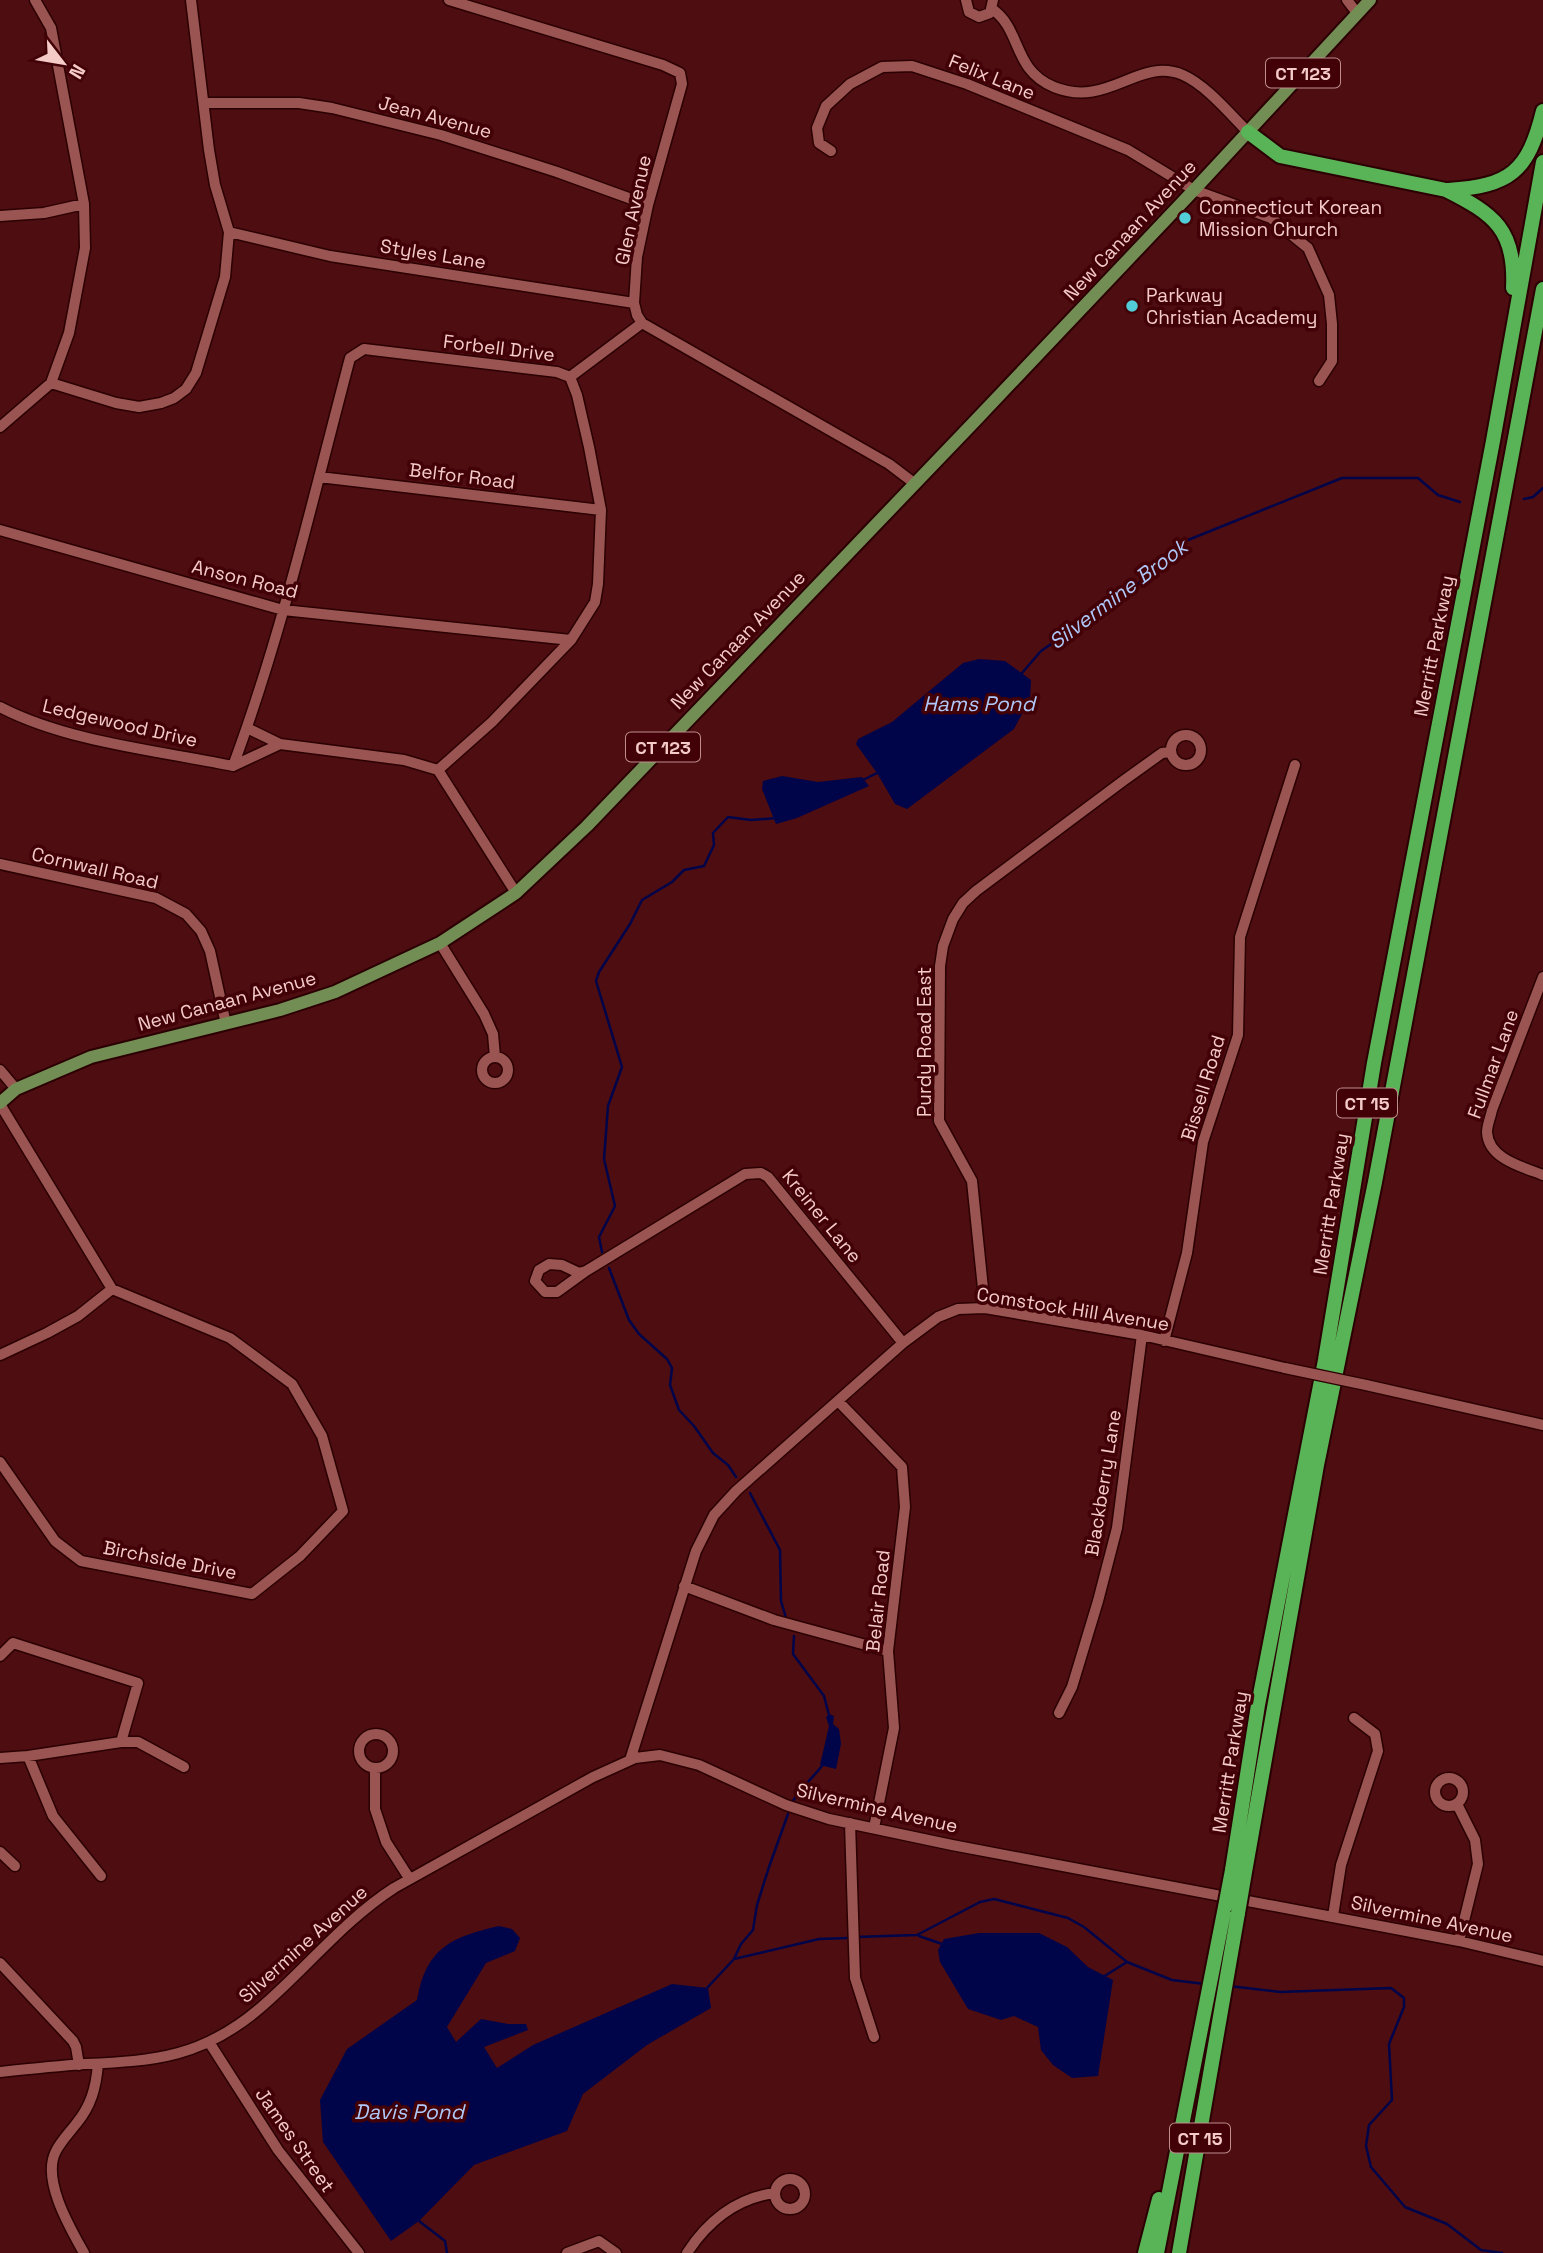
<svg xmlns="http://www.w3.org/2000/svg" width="1543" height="2253" font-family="'Space Grotesk',sans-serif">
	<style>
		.water { fill: #00054a }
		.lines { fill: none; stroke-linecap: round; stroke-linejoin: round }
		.stream { stroke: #00054a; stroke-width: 2.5 }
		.minor-casing { stroke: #2b0002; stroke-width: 13 }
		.major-casing { stroke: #2b0002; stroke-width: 16 }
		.highway-casing { stroke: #2b0002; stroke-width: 18 }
		.minor { stroke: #9a5451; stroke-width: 10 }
		.major { stroke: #738e55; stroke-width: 12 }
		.highway { stroke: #59b457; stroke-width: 14 }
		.minor-bridge-casing { stroke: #2b0002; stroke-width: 13; stroke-linecap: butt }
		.highway-bridge-casing { stroke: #2b0002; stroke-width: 18; stroke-linecap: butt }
		.minor-bridge { stroke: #9a5451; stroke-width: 10 }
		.highway-bridge { stroke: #59b457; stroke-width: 14 }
		.poi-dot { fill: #52ccd6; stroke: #410107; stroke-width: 2.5 }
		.labels { text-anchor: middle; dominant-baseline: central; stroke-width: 7; stroke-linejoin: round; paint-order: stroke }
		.shield { fill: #410107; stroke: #be8e8d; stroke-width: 2 }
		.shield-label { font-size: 18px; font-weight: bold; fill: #f4cbc7 }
		.street-label { font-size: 19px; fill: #f4cbc7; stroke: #410107 }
		.poi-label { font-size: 19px; fill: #f4cbc7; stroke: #410107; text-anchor: start }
		.water-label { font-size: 21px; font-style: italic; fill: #aec7f7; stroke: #410107 }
	</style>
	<rect width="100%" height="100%" fill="#4d0d11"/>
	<path class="water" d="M979 659 1005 661 1031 680 1030 699 1014 729 907 809 895 804 877 773 856 744 858 739 892 722 963 663Z
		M782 776 818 782 862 777 869 786 797 818 776 824 762 789 763 781Z
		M829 1714 834 1716 833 1724 839 1729 841 1744 836 1769 820 1765 829 1726 826 1717Z
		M499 1926 512 1929 520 1938 515 1951 486 1963 447 2027 456 2042 481 2019 508 2024H526L528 2030 484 2047 497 2068 533 2045 672 1984 708 1988 711 2008 647 2045 583 2094 567 2131 474 2165 419 2221 391 2241 323 2142 320 2100 347 2049 417 2000C426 1948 451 1937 499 1926Z
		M979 1933H1039L1067 1947 1088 1967 1113 1980 1098 2076 1072 2078 1053 2065 1041 2050 1038 2027 1014 2016 1001 2020 968 2009 940 1962 938 1950 944 1939Z"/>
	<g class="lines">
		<path class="stream" d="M1524 499 1533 497 1543 488
			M1022 673 1041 651 1137 585 1183 542 1342 478H1418L1438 495 1460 502
			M863 780 879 772
			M602 1252 599 1237 615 1206 604 1159 608 1106 622 1067 596 981 599 972 630 924 642 900 672 882 684 870 704 866 714 845 713 833 728 817 751 820 777 818
			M609 1268 629 1320 639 1334 667 1359 672 1368 670 1385 679 1410 694 1426 713 1453 728 1465 736 1477
			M750 1493 780 1550 781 1601 786 1618
			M794 1636 793 1654 824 1696 829 1715
			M793 1801C802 1786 815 1776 825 1762
			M919 1936 942 1944
			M856 1937 917 1935 980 1902 994 1899 1068 1918 1084 1927 1127 1962 1172 1980 1205 1984
			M734 1959 741 1944 753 1930 757 1905 769 1867 788 1814
			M1103 1977 1127 1962
			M1229 1986 1280 1992 1391 1988 1404 1998V2007L1389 2044 1392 2100 1369 2125 1366 2146 1371 2167 1405 2207 1447 2224 1481 2250 1502 2253
			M707 1988 734 1959 819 1939 849 1938
			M419 2219V2221L445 2241 447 2253"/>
		<g class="minor-casing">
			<path id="minor" d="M449 0 663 65 680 73 682 84 648 205 637 257 634 303 637 315 642 323 889 464 914 483
				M966 0 969 12 979 17 990 13 993 0
				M1347 0 1357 13
				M992 9C1022 29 1012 70 1054 87 1108 109 1139 56 1183 75 1206 85 1230 114 1248 132
				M205 103H299L332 108 441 135 557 172 648 205
				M831 151 819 143 817 128 826 106 850 84 882 67 912 66 967 84 1128 150 1194 190 1271 218 1308 248 1329 295 1332 324V361L1319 381
				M0 216 44 213 84 204
				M229 232 330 256 634 303
				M364 349 557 372 570 377 577 395 589 447 601 510 598 584 595 602 571 640 492 722 438 770 404 760 280 744 233 766C282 634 314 494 350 358Z
				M570 377 642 323
				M51 383 116 403 139 407 161 403 174 398 186 389 196 373 225 277 229 232 215 185 209 150 191 0
				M0 427 51 383 69 333 85 248 84 204 51 28 35 0
				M319 477 601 510
				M0 530 283 610 571 640
				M0 707C67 742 160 751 233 766
				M247 728 280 744
				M1171 750a15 15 0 1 1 30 0a15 15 0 1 1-30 0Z
				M438 770 516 893
				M0 864 156 898 186 914 201 931 210 951 226 1024
				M440 943 484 1014 493 1034 495 1057
				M1543 977 1492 1110C1491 1116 1487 1125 1487 1132 1488 1159 1523 1167 1543 1175
				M482 1070a13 13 0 1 1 26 0a13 13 0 1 1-26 0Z
				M0 1070 16 1089
				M0 1104 112 1289 230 1338 292 1384 322 1436 343 1511 300 1556 252 1594 81 1561 55 1541 0 1462
				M586 1271 557 1292H545L535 1281 539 1270 549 1264 562 1265 579 1273 586 1271 745 1174 761 1173 768 1177 903 1343
				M985 1308 972 1181 939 1121 940 966 943 946 953 919 963 903 976 891 1123 781 1162 753 1171 752
				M1164 1341 1187 1253 1203 1142 1238 1035 1240 937 1295 765
				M0 1355 47 1333 78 1316 112 1289
				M1366 1385 1543 1425
				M839 1402 902 1467 905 1507 888 1651 894 1728 874 1828
				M684 1586 774 1620 888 1651
				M0 1656 13 1643 138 1683 121 1742
				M1059 1713 1072 1687 1098 1601 1117 1528 1142 1335
				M359 1751a17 17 0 1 1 34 0a17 17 0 1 1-34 0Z
				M28 1756 53 1816 101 1876
				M0 1758 28 1756 121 1742H138L184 1767
				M630 1760 696 1551 714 1515 736 1491 903 1343 938 1317 958 1309 985 1308 1142 1335 1285 1368
				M375 1768V1809L386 1842 409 1878
				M1435 1792a14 14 0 1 1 28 0a14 14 0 1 1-28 0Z
				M1457 1804 1475 1840 1478 1864 1459 1941
				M850 1823 855 1978 874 2037
				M0 1852 15 1866
				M1333 1916 1341 1865 1378 1751 1375 1734 1354 1718
				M0 1963 73 2041 76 2047 79 2065
				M209 2042 278 2150 359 2253
				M0 2072C28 2069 57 2066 85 2064 156 2061 202 2057 259 2009 305 1970 343 1921 394 1888L593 1777 635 1758 660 1755 699 1765 786 1805 829 1819 952 1845 1459 1941 1543 1961
				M775 2194a15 15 0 1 1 30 0a15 15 0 1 1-30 0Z
				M84 2253C70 2228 41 2179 56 2151 61 2141 69 2133 76 2124 91 2106 96 2088 98 2064
				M567 2253 599 2241 616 2253
				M687 2253C708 2221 736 2198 775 2193"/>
		</g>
		<g class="major-casing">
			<path id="major" d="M0 1103 16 1089 91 1057 280 1010 335 992 440 943 516 893 587 826 975 421 1194 190 1370 0"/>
		</g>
		<g class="highway-casing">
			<path id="highway" d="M1248 132 1280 156 1446 190C1494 214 1516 230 1513 288
				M1448 190C1510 186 1528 172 1543 111
				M1232 1870 1258 1705 1325 1360 1374 1063 1493 441 1543 162
				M1245 1872 1317 1465 1375 1182 1543 289
				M1145 2253 1159 2199
				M1157 2253 1225 1907
				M1179 2253 1238 1913"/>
		</g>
		<use href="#minor" class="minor"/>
		<use href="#major" class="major"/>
		<use href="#highway" class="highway"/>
		<g class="minor-bridge-casing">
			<path id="minor-bridge" d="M1285 1368 1366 1385"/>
		</g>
		<g class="highway-bridge-casing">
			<path id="highway-bridge" d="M1225 1907 1232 1870
				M1238 1913 1245 1872"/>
		</g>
		<use href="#minor-bridge" class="minor-bridge"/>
		<use href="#highway-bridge" class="highway-bridge"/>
	</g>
	<g class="poi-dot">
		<circle cx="1185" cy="218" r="7"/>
		<circle cx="1132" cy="306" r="7"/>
	</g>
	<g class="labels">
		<g class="shield">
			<rect x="1266" y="58.5" width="74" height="29" rx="5"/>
			<rect x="626" y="732.5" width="74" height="29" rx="5"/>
			<rect x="1337" y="1088.5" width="60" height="29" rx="5"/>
			<rect x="1170" y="2123.5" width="60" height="29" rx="5"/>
		</g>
		<g class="shield-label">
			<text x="1303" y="73">CT 123</text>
			<text x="663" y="747">CT 123</text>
			<text x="1367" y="1103">CT 15</text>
			<text x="1200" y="2138">CT 15</text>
		</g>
		<g class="street-label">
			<text transform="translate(992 77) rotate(22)">Felix Lane</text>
			<text transform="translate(435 117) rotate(15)">Jean Avenue</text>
			<text transform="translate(633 210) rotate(-78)">Glen Avenue</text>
			<text transform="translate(1130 230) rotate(-47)">New Canaan Avenue</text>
			<text transform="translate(433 254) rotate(9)">Styles Lane</text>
			<text transform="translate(499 348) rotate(7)">Forbell Drive</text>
			<text transform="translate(462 476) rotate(7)">Belfor Road</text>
			<text transform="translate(245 579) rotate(14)">Anson Road</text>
			<text transform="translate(738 640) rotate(-46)">New Canaan Avenue</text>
			<text transform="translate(1434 646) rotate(-79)">Merritt Parkway</text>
			<text transform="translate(120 723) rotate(13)">Ledgewood Drive</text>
			<text transform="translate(95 868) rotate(13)">Cornwall Road</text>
			<text transform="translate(227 1001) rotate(-15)">New Canaan Avenue</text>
			<text transform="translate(924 1042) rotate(-90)">Purdy Road East</text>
			<text transform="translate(1493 1064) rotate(-70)">Fullmar Lane</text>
			<text transform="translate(1203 1088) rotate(-73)">Bissell Road</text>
			<text transform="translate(1331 1204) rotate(-81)">Merritt Parkway</text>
			<text transform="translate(822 1216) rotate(51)">Kreiner Lane</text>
			<text transform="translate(1073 1309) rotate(9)">Comstock Hill Avenue</text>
			<text transform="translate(1103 1483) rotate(-81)">Blackberry Lane</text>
			<text transform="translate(170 1560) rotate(11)">Birchside Drive</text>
			<text transform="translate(878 1601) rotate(-84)">Belair Road</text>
			<text transform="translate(1230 1762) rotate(-81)">Merritt Parkway</text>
			<text transform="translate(877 1808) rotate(13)">Silvermine Avenue</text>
			<text transform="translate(1432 1919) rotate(12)">Silvermine Avenue</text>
			<text transform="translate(303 1944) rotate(-42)">Silvermine Avenue</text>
			<text transform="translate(295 2140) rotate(55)">James Street</text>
		</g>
		<g class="poi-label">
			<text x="1199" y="207">Connecticut Korean<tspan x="1199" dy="22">Mission Church</tspan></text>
			<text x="1146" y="295">Parkway<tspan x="1146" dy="22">Christian Academy</tspan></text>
		</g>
		<g class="water-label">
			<text transform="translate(1118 594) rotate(-37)">Silvermine Brook</text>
			<text x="979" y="703">Hams Pond</text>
			<text x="409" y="2111">Davis Pond</text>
		</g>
	</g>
	<g transform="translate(63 63) rotate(121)" stroke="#410107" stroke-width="5" paint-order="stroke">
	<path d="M0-5L12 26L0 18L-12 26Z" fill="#f4cbc7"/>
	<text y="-10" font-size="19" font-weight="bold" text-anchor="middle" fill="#f4cbc7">N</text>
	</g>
</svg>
